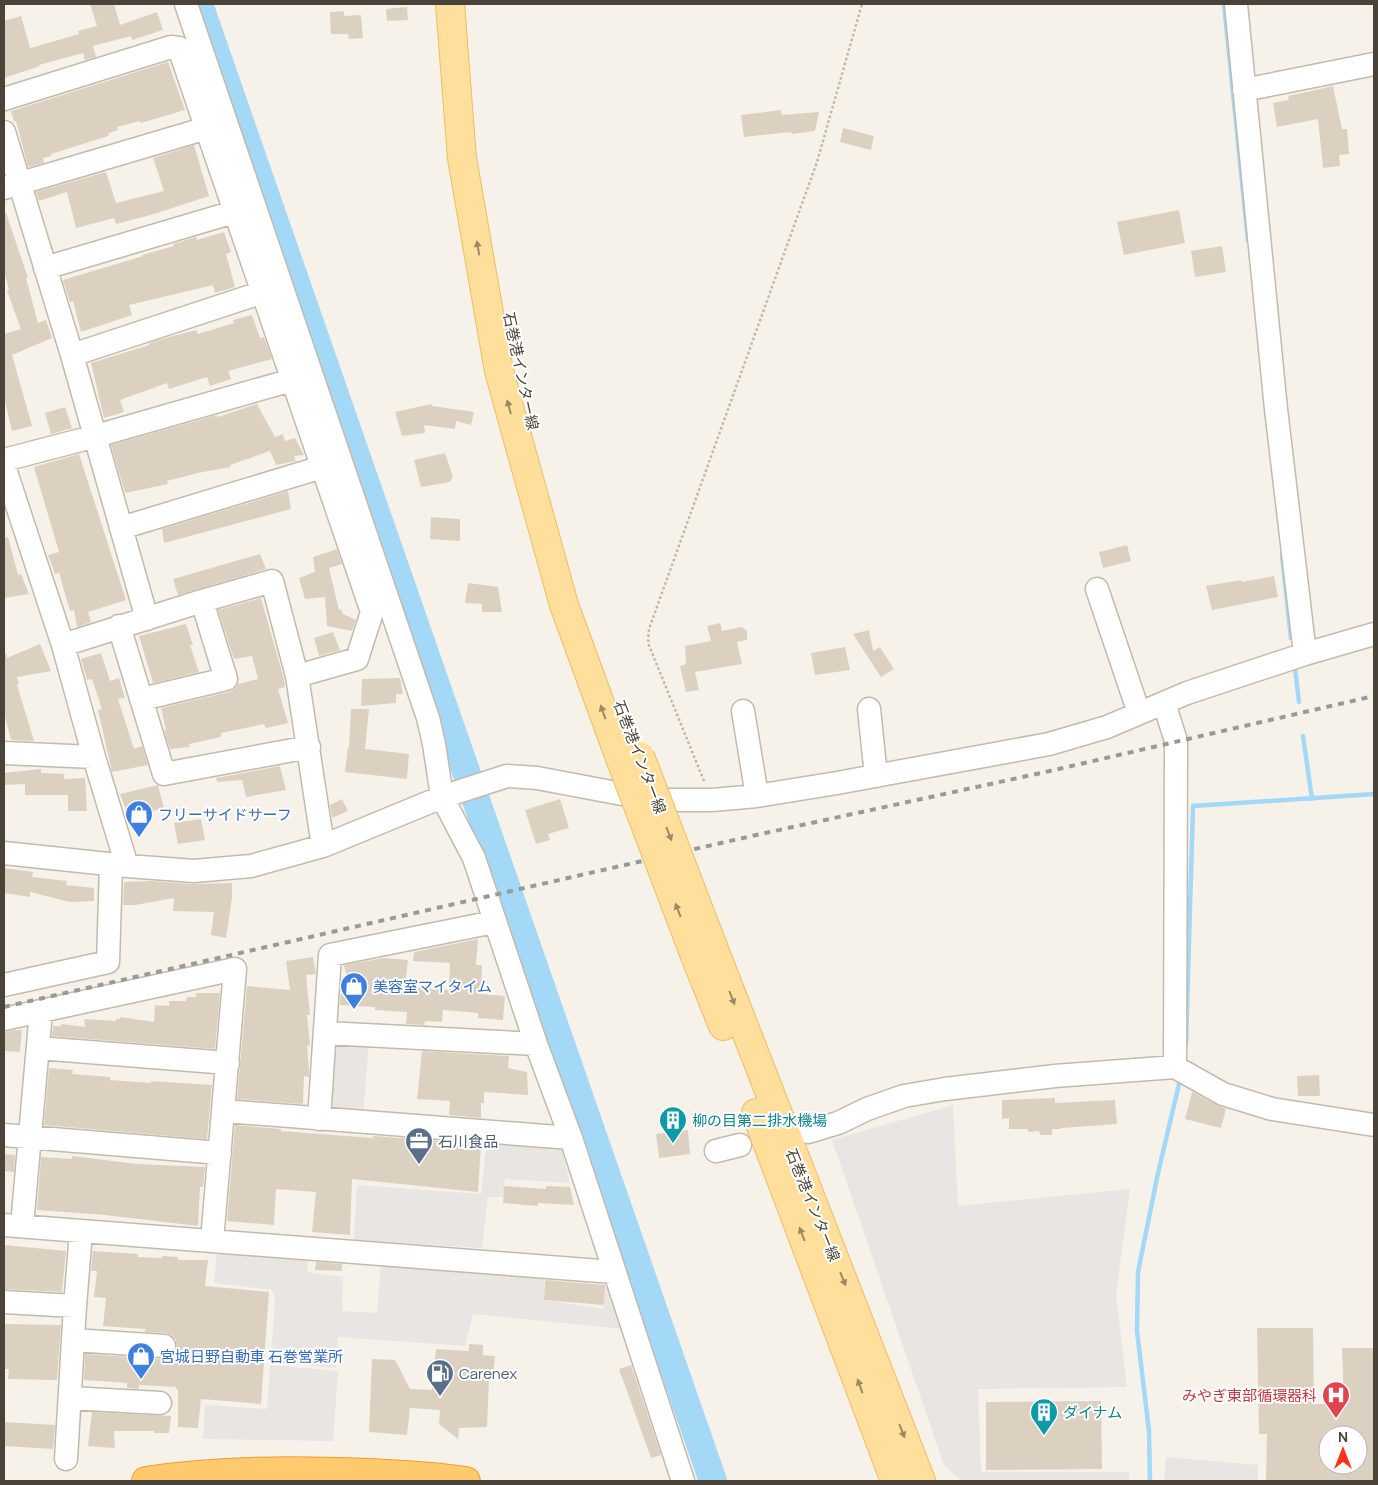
<svg xmlns="http://www.w3.org/2000/svg" width="1378" height="1485" font-family="Manrope,'Noto Sans JP',sans-serif">
	<style>
		.parking { fill: #e8e5e2 }
		.lines { fill: none; stroke-linecap: round; stroke-linejoin: round }
		.stream { stroke: #a3d8f7; stroke-width: 4.5 }
		.river { stroke: #a3d8f7; stroke-width: 28 }
		.building { fill: #dcd1c1; fill-rule: evenodd }
		.minor-casing { stroke: #c3baac; stroke-width: 25 }
		.major-casing { stroke: #eebe60; stroke-width: 30 }
		.highway-casing { stroke: #eb9f30; stroke-width: 30 }
		.path { stroke: #c6b59c; stroke-width: 2.5; stroke-dasharray: 2.5 2.5; stroke-linecap: butt }
		.minor { stroke: #fff; stroke-width: 22 }
		.major { stroke: #ffdf9b; stroke-width: 28 }
		.highway { stroke: #ffc96d; stroke-width: 28 }
		.rail { stroke: #999; stroke-width: 4; stroke-dasharray: 6 6; stroke-linecap: butt }
		.major-bridge-casing { stroke: #eebe60; stroke-width: 30; stroke-linecap: butt }
		.major-bridge { stroke: #ffdf9b; stroke-width: 28 }
		.oneway { fill: #9c8964 }
		.labels { text-anchor: middle; dominant-baseline: central; stroke-width: 4; stroke-linejoin: round; paint-order: stroke }
		.street-label { font-size: 15px; fill: #4b4337; stroke: #fff }
		.shop-label { font-size: 15px; fill: #366cbe; stroke: #fff; text-anchor: start }
		.culture-label { font-size: 15px; fill: #0d838f; stroke: #fff; text-anchor: start }
		.service-label { font-size: 15px; fill: #4e5e75; stroke: #fff; text-anchor: start }
		.health-label { font-size: 15px; fill: #be3a42; stroke: #fff; text-anchor: end }
	</style>
	<rect width="100%" height="100%" fill="#f6f2ea"/>
	<path class="parking" d="M330 1040 369 1042 363 1116 325 1113Z
		M953 1105 958 1206 1130 1189 1116 1295 1127 1387 978 1389 981 1472H1129V1481H962L944 1465 832 1140Z
		M487 1141 562 1148 570 1183 505 1179 503 1197H488L482 1248 354 1240 357 1185 481 1194Z
		M217 1251 308 1261 307 1272 343 1277 342 1311 377 1313 381 1263 544 1272V1300L604 1309 606 1283 624 1329 473 1314 465 1346 338 1337 336 1368 271 1361 275 1297 272 1290 214 1283Z
		M270 1365 338 1371 333 1441 203 1439 205 1405 267 1409Z
		M1166 1457 1258 1465V1481H1164Z"/>
	<g class="lines">
		<path class="stream" d="M1224 4 1248 241
			M1282 555 1291 638
			M1295 668 1299 702
			M1303 736 1312 799
			M1186 1043 1193 806 1374 794
			M1150 1481 1149 1431 1137 1331 1138 1272 1158 1173 1180 1080"/>
		<path class="river" d="M199 4 713 1481"/>
	</g>
	<path class="building" d="M90 4H114L120 25 157 12 163 30 132 40 131 36 93 46 96 57 85 60 83 53 39 65 40 66 4 78V21L21 16 30 48 34 47 79 34 78 31 97 26Z
		M407 7 408 20 387 21 386 9Z
		M344 11V16L361 15 363 38 349 39 348 34H331L330 12Z
		M168 62 185 110 141 123 140 121 117 127 118 130 109 133 108 136 51 154 52 156 43 158 44 163 28 167 16 121 14 122 11 111Z
		M1333 86 1342 129H1347L1349 154 1339 155 1340 166 1323 168 1318 119 1277 127 1273 103 1289 100 1288 96Z
		M781 110 782 115 819 112 815 131 792 134 791 132 744 137 741 115Z
		M843 128 874 136 871 150 840 142Z
		M194 145 209 196 154 214 116 224 114 218 76 228 67 192 39 201 36 192 106 172 116 203 164 191 153 158Z
		M1179 210 1185 243 1124 255 1117 222Z
		M6 213 28 278H26L38 323 46 320 52 338 12 355 32 426 12 431 4 397V334L21 329 7 291 9 290 4 271V214Z
		M224 232 231 252 226 254 235 287 215 293 213 285 129 305 132 315 81 332 73 301 70 302 63 280 143 256 142 255 174 246 173 244 196 237 197 240Z
		M1222 246 1226 272 1195 277 1191 251Z
		M252 315 260 338 264 337 272 359 228 371 231 379 210 386 207 377 169 389 167 383 120 400 124 412 104 418 91 363 149 345V343L169 337 196 330 198 334 234 323 233 320Z
		M257 404 275 437 283 434 285 441 295 438 304 455 294 456 296 461 276 465 270 451 230 465V467L198 473 167 481 168 484 125 493 111 445 217 415 218 417Z
		M431 404 432 406 474 412 471 425 456 421 455 429 424 425 425 433 402 436 395 412Z
		M65 407 72 428 51 434 45 413Z
		M445 453 453 477 450 482 421 487 414 460Z
		M79 454 126 600 88 612 91 622 77 627 74 610 70 611 59 573 55 574 48 555 59 552 34 467Z
		M288 491 291 509 164 543 162 529Z
		M431 517 460 519V541L430 539Z
		M8 537 18 575 21 574 29 594 4 598V538Z
		M1127 545 1131 561 1103 568 1099 552Z
		M337 549 342 564 329 568 339 610 341 609 343 614 356 620 352 631 327 626 325 597 305 599 299 578 315 572 313 557Z
		M260 554 266 569 178 595 173 579Z
		M1274 576 1278 597 1212 610 1206 586 1241 580 1242 582Z
		M468 583 498 587 502 612H482V604L465 603Z
		M261 598 284 679 285 687 278 689 288 723 266 728 264 724 221 733V737L189 744 190 747 170 749 164 730H166L161 708 229 692 235 689 238 684 258 679 252 656 234 659 218 610Z
		M720 623 722 631 742 627 747 631V640L737 642 742 664 695 672 699 690 686 692 680 666 686 664 685 646 711 641 707 626Z
		M186 624 193 645H190L199 672 153 683 139 636Z
		M869 630 873 651 880 647 894 669 881 677 853 634Z
		M333 632 340 650 319 656 314 638Z
		M40 644 51 671 17 677 19 684 17 685 34 741 11 740 4 713V653H6L7 658Z
		M845 647 850 670 815 675 811 653Z
		M101 653 110 681 119 678 125 698 118 699 134 749 142 746 148 765 112 772 98 710 102 709 92 679 87 680 81 659Z
		M400 678 403 694H396V703L361 706 362 679Z
		M351 709H369L365 749 409 754 407 779 345 772 348 747H349Z
		M280 766 286 790 246 797 242 780 217 782 216 778Z
		M41 769V773L64 774V779L85 778 87 811H68V795H25V784L4 785V773Z
		M158 785 164 808 129 818 120 794Z
		M342 799 348 811 332 818 330 805Z
		M560 799 569 828 548 834 550 840 536 844 525 810Z
		M201 819 205 840 178 844 174 823Z
		M4 868 33 872 32 877 67 881 66 885 94 888V901L70 902 30 892V897L4 893Z
		M150 881 193 884 232 883V898L226 938 211 935 214 912 173 911 174 898 135 905H123L124 882Z
		M478 939 476 965H482L481 994 505 996 503 1020 478 1018V1013L443 1010 442 1022 425 1021 424 1025 406 1024 407 1012 375 1010V1007L340 1005 341 990 350 991 344 965 384 958 408 960 405 987 449 990 450 963 413 961 414 952Z
		M313 957 316 974 306 975 310 1015H307L310 1046 307 1045 309 1070V1077L304 1076 303 1104 237 1099 247 986 290 990 286 961Z
		M196 993H220L215 1049 52 1036 53 1026H61V1024L85 1027 84 1019 116 1021V1019H120V1017L154 1022 155 1005 169 1006V1001H186L187 997H196Z
		M15 1030H22L20 1052 4 1051V1032Z
		M422 1051 509 1056 508 1068 527 1072 528 1095 484 1092V1103H481V1118L449 1115 450 1101 417 1099Z
		M49 1068 73 1070 72 1074 110 1077V1080L151 1083V1081L212 1085 207 1139 44 1125Z
		M1319 1075 1320 1096H1298L1297 1076Z
		M1192 1092 1217 1105 1226 1109 1221 1128 1185 1119Z
		M1055 1098V1103L1115 1100 1117 1124 1061 1128V1129H1052V1135H1040L1039 1131 1029 1132 1027 1129H1009V1118L1002 1119V1100Z
		M235 1125 281 1129V1131L373 1138V1136L481 1144 478 1192 352 1179 350 1235 312 1232 316 1192 276 1189 274 1225 227 1221Z
		M688 1130 690 1154 659 1158 656 1134Z
		M4 1154 15 1155 14 1172 4 1171Z
		M72 1156 137 1164 205 1167 203 1187H200L198 1226 105 1215 37 1210 41 1157 72 1159Z
		M504 1186 546 1189V1186L570 1187 574 1205 538 1203V1206L503 1203Z
		M4 1245 66 1251 62 1292 4 1289Z
		M93 1251 138 1254V1257L162 1258V1256L178 1257V1260H208L205 1286 269 1292 261 1404 201 1399 198 1428 178 1427V1389H176V1387L139 1385V1389L127 1388V1383L84 1380 85 1354 163 1359 170 1358 175 1353 177 1347 176 1340 171 1335 165 1333 145 1332V1329L103 1326 106 1298 94 1297 97 1271H91Z
		M316 1262 342 1264V1271L315 1270Z
		M545 1280 605 1285 604 1305 544 1300Z
		M4 1324 61 1325 57 1380 8 1379 9 1369H4Z
		M1257 1328H1313L1314 1404H1344L1342 1348H1374V1481H1266L1267 1434H1259ZM1328 1435H1358V1465H1328Z
		M469 1344 483 1345V1355L495 1356 493 1379H489L487 1427 459 1428 458 1439 439 1424 440 1410 410 1408 407 1435 369 1432 372 1359 395 1360 410 1389 432 1390 436 1349 469 1351Z
		M631 1365 661 1455 651 1458 619 1369Z
		M1101 1401 1102 1469 986 1470V1402Z
		M92 1412 171 1416 169 1433H154V1431H114L115 1448 88 1446Z
		M5 1422 55 1425 53 1449 4 1446Z"/>
	<g class="lines">
		<g class="minor-casing">
			<path id="minor" d="M186 4 428 718 434 744 442 797 474 858 536 1044 571 1138 683 1481
				M1236 4 1276 409 1305 654
				M1244 90 1374 64
				M4 99 171 47 179 48 372 612 357 659 297 676
				M4 132 72 355 147 619
				M4 188 207 128
				M45 268 234 212
				M72 355 263 292
				M4 460 96 436 292 380
				M4 466 63 645 94 757 127 866
				M121 528 322 467
				M1097 589 1139 713
				M119 626 164 774 309 747
				M63 645 202 601 272 581 297 676 323 846
				M142 699 226 679 202 601
				M1164 703 1176 741 1175 1067
				M869 709 876 776
				M743 711 757 796
				M4 753 94 757
				M4 853 127 866 194 871 251 866 323 846 442 797 507 776 537 778 654 800H712L757 796 837 783 1049 744 1107 727 1187 693 1305 654 1374 634
				M4 985 108 962 111 865
				M4 1019 235 969 212 1241
				M326 1033 536 1044
				M38 1048 228 1063
				M224 1111 571 1138
				M319 1119 330 955 494 922
				M808 1132 838 1123 867 1109 904 1096 945 1089 1055 1076 1175 1067 1223 1094 1272 1109 1374 1125
				M4 1135 220 1153
				M716 1151 740 1145
				M4 1225 613 1272
				M22 1226 41 1011
				M4 1302 75 1306 81 1232
				M73 1340 164 1346
				M70 1398 160 1403
				M66 1459 75 1306"/>
		</g>
		<g class="major-casing">
			<path id="major" d="M450 4 462 158 499 371 564 605 620 758
				M715 952 921 1481
				M695 956 723 1026
				M756 1113 895 1481"/>
		</g>
		<g class="highway-casing">
			<path id="highway" d="M146 1481C210 1471 273 1470 337 1472 380 1473 423 1475 466 1481"/>
		</g>
		<path class="path" d="M704 781 648 643 649 629 817 162 862 4"/>
		<use href="#minor" class="minor"/>
		<use href="#major" class="major"/>
		<use href="#highway" class="highway"/>
		<path class="rail" d="M4 1007 756 835 1041 773 1374 696"/>
		<g class="major-bridge-casing">
			<path id="major-bridge" d="M640 756 715 952
				M620 758 695 956"/>
		</g>
		<use href="#major-bridge" class="major-bridge"/>
	</g>
	<defs><path id="oneway-solid" d="M-6-.8H1V-3.2L6.5 0L1 3.2V.8H-6Z" transform="scale(1.25)"/></defs>
	<g class="oneway">
		<use href="#oneway-solid" transform="translate(478 248) rotate(-100)"/>
		<use href="#oneway-solid" transform="translate(509 407) rotate(-105)"/>
		<use href="#oneway-solid" transform="translate(603 712) rotate(-110)"/>
		<use href="#oneway-solid" transform="translate(669 834) rotate(69)"/>
		<use href="#oneway-solid" transform="translate(678 910) rotate(-111)"/>
		<use href="#oneway-solid" transform="translate(732 998) rotate(69)"/>
		<use href="#oneway-solid" transform="translate(802 1234) rotate(-111)"/>
		<use href="#oneway-solid" transform="translate(843 1279) rotate(68)"/>
		<use href="#oneway-solid" transform="translate(860 1386) rotate(-110)"/>
		<use href="#oneway-solid" transform="translate(902 1431) rotate(69)"/>
	</g>
	<defs>
		<g id="shop-pin" transform="scale(1.4375)"><path d="M0 17L-7.5 6A9.5 9.5 0 1 1 7.5 6Z" fill="#3f7fe0" stroke="#fff"/><path d="M-5-2.5h2.3a2.7 3.5 0 0 1 5.4 0H5L5.5 6h-11ZM-1.5-2.5h3a1.5 2.3 0 0 0-3 0Z" fill="#fff"/></g>
		<g id="building-pin" transform="scale(1.4375)"><path d="M0 17L-7.5 6A9.5 9.5 0 1 1 7.5 6Z" fill="#0f9aa8" stroke="#fff"/><path d="M-4-6H4V6H1V3H-1V6H-4ZM-2.5-4.3h1.7v1.8h-1.7ZM.8-4.3h1.7v1.8H.8ZM-2.5-1h1.7V.8h-1.7ZM.8-1h1.7V.8H.8Z" fill="#fff"/></g>
		<g id="office-pin" transform="scale(1.4375)"><path d="M0 17L-7.5 6A9.5 9.5 0 1 1 7.5 6Z" fill="#5c6f8a" stroke="#fff"/><path d="M-6-3h4V-5.5h4V-3h4V5H-6ZM-1-4.5V-3h2v-1.5ZM-6 0V1H6V0Z" fill="#fff"/></g>
		<g id="fuel-pin" transform="scale(1.4375)"><path d="M0 17L-7.5 6A9.5 9.5 0 1 1 7.5 6Z" fill="#5c6f8a" stroke="#fff"/><path d="M-5.5-6h7V0h2V4h1.3V-2.5L3-4.5l.8-.8L6-3V5H2.5V1h-1V6h-7ZM-4.2-4.7v3.2H.2V-4.7Z" fill="#fff"/></g>
		<g id="hospital-pin" transform="scale(1.4375)"><path d="M0 17L-7.5 6A9.5 9.5 0 1 1 7.5 6Z" fill="#e0444e" stroke="#fff"/><path d="M-5-5h3v3.5h4V-5h3V5h-3V1.5h-4V5h-3Z" fill="#fff"/></g>
	</defs>
	<g fill-rule="evenodd">
		<use href="#shop-pin" x="139" y="814"/>
		<use href="#shop-pin" x="354" y="986"/>
		<use href="#building-pin" x="673" y="1120"/>
		<use href="#office-pin" x="419" y="1141"/>
		<use href="#shop-pin" x="141" y="1356"/>
		<use href="#fuel-pin" x="440" y="1373"/>
		<use href="#hospital-pin" x="1336" y="1395"/>
		<use href="#building-pin" x="1044" y="1412"/>
	</g>
	<g class="labels">
		<g class="street-label">
			<text transform="translate(521 371) rotate(78)">石巻港インター線</text>
			<text transform="translate(640 757) rotate(69)">石巻港インター線</text>
			<text transform="translate(813 1205) rotate(68)">石巻港インター線</text>
		</g>
		<g class="shop-label">
			<text x="158" y="814">フリーサイドサーフ</text>
			<text x="373" y="986">美容室マイタイム</text>
			<text x="160" y="1356">宮城日野自動車 石巻営業所</text>
		</g>
		<g class="culture-label">
			<text x="692" y="1120">柳の目第二排水機場</text>
			<text x="1063" y="1412">ダイナム</text>
		</g>
		<g class="service-label">
			<text x="438" y="1141">石川食品</text>
			<text x="459" y="1373">Carenex</text>
		</g>
		<g class="health-label">
			<text x="1317" y="1395">みやぎ東部循環器科</text>
		</g>
	</g>
	<rect width="1378" height="1485" fill="none" stroke="#4b4337" stroke-width="10"/>
	<g transform="translate(1343 1450)"><circle r="24" fill="#ffffff" stroke="#b7b4af"/>
	<path d="M0-4L9 19L0 12L-9 19Z" fill="#ff3319"/>
	<text y="-8" font-size="14" font-weight="bold" text-anchor="middle" fill="#4b4337">N</text>
	</g>
</svg>
